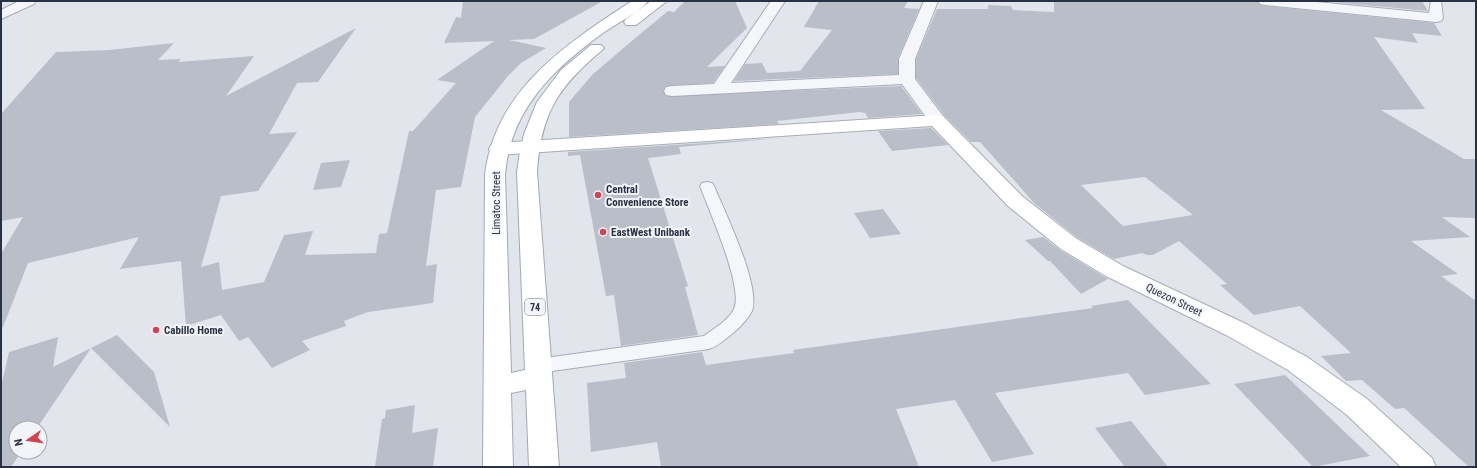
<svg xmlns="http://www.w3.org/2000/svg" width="1477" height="468" font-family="'Roboto Condensed',sans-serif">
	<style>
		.building { fill: #b9bec9; fill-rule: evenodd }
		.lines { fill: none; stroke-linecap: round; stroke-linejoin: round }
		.lane-casing { stroke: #a7acb6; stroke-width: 2 }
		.street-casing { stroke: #a7acb6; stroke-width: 2 }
		.secondary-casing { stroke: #a7acb6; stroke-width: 2 }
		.primary-casing { stroke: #a1a9b8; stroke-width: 2 }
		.lane { fill: #f5f6f9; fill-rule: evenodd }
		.street { fill: #f5f6f9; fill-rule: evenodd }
		.secondary { fill: #fff; fill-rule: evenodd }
		.primary { fill: #fff; fill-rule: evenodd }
		.poi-dot { fill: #d64150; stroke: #f2f4f8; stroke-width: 1.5 }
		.labels { text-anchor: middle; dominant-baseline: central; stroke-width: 4; stroke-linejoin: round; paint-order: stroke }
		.shield { fill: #f2f4f8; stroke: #656c7a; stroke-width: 1 }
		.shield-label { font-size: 10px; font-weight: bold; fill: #293244 }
		.poi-label { font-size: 11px; font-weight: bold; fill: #293244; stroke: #f2f4f8; text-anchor: start }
		.street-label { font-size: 11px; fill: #293244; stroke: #f2f4f8 }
	</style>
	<rect width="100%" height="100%" fill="#e2e5eb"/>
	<path class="building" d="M463 1H603L534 39 509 40 546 48 521 63 508 76 475 117 461 187 436 190 426 266 437 264 433 303 368 312 344 321 346 326 302 341 310 350 272 368 248 337 239 341 221 315 186 326 181 261 120 269 139 237 28 263 3 327H1V254L23 217 1 221V114L56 52 109 50 174 43 158 60 181 59 178 62 254 56 226 96 356 28 318 82 297 83 269 134 297 132 258 191 221 196 201 267 219 262 222 290 264 282 284 235 313 231 305 255 376 253 379 234 387 233 409 131H413L456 83 437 80 494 41 444 43 456 17 461 18Z
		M685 1H735L747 28 707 67 725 66 713 83 666 86 663 90 666 96 901 86 922 114 868 118 865 113 860 112 777 121 779 124 569 137V102L592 75 627 45 668 11 674 12Z
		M819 1H908L904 8 919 9 898 58V74L734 81 745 64 762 63 767 73 800 71 832 30 804 27Z
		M1054 1H1257L1260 5 1265 6 1434 23 1442 36 1412 33 1418 43 1374 37 1425 109 1381 110 1464 159H1476V218L1442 217 1470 237 1411 241 1458 274 1441 276 1476 301V467H1469L1404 408 1395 409 1362 380 1346 381 1321 356 1351 353 1300 306 1254 315 1220 285 1227 284 1179 241 1153 255H1147L1142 253 1114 259 1078 238 1035 204 980 142H971L944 115 916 78V59L937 9H988V5L1011 6 1013 10 1054 12ZM1145 177 1193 215 1123 226 1081 185Z
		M1321 1H1422L1428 11Z
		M931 128 948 145 892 151 878 131Z
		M780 138 679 147 681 154 648 158 688 286 685 287 698 335 621 346 614 295 606 296 580 155 568 156V152Z
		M350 160 341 187 313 190 321 163Z
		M883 209 901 234 870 238 854 213Z
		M1043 237 1060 250 1108 279 1081 294 1050 261H1048L1025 240Z
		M1128 300 1211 384 1145 395 1128 373 995 393 1034 454 992 462 955 400 896 409 919 467H661L657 442 591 452 587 383 626 378 624 363 702 352 706 365 794 353 793 350 1093 308 1091 306Z
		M117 335 154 372 170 427 91 348Z
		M58 337 53 367 91 348 37 428H16V452H21L11 467H1V387L9 352Z
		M1285 375 1370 456 1313 467 1234 384Z
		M415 405 412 433 438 428 433 467H375L382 419 385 418 386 410Z
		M1131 421 1168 467H1125L1095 428Z"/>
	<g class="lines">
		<g class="lane-casing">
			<path id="lane" d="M707 182 712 183 714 186C725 212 761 286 752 311 748 319 739 328 732 334 724 340 718 346 709 349L538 373 531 371 528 366 531 361 538 359 704 336C713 329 728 321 734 309 744 288 709 210 700 186L702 183Z"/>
		</g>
		<g class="street-casing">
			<path id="street" d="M19 1H36L34 4 1 19V10Z
				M771 1H785L731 83 899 75V59L924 1H938L915 59V79L946 120 943 124 937 125 931 124 902 84 672 96 666 95 664 91 666 87 672 86 714 84Z
				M1258 1H1306L1429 13 1431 1H1441L1443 18 1441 21 1436 22 1265 5 1260 4Z"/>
		</g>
		<g class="secondary-casing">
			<path id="secondary" d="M937 115 943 116 1023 197 1077 239 1123 266 1244 323 1307 357 1367 399 1432 458 1436 467H1401L1347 415 1288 370 1226 335 1106 276 1061 249 1008 206 932 126 498 155 491 153 489 149 491 145 498 143Z"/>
		</g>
		<g class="primary-casing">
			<path id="primary" d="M632 1H648C641 11 614 25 603 33 553 69 510 110 505 175L511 373 525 370 517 172 520 152 524 134 537 102 561 70 591 45H601L604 48 601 51C557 88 541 114 537 172L559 467H529L526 390 511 393 513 467H483L485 175C495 90 566 44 632 1Z
				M651 1H667L636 25H626L624 22 626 19Z"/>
		</g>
		<use href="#lane" class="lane"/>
		<use href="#street" class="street"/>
		<use href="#secondary" class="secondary"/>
		<use href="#primary" class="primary"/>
	</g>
	<g class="poi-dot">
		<circle cx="598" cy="195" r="4"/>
		<circle cx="603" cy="232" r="4"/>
		<circle cx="156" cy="330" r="4"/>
	</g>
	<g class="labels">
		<rect class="shield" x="525" y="299" width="20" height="16" rx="3"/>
		<g class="shield-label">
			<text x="535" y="307">74</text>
		</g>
		<g class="poi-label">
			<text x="606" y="189">Central<tspan x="606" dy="13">Convenience Store</tspan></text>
			<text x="611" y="232">EastWest Unibank</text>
			<text x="164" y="330">Cabillo Home</text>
		</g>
		<g class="street-label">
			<text transform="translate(496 203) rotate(-90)">Limatoc Street</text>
			<text transform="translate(1174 300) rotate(26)">Quezon Street</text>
		</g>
	</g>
	<rect width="1477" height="468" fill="none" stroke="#293244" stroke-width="4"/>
	<g transform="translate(28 440) rotate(257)"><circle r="19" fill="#f2f4f8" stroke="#a2a6b0"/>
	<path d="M0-3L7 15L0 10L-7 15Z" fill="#d64150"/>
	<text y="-6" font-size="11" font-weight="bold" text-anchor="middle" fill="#293244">N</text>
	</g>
</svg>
